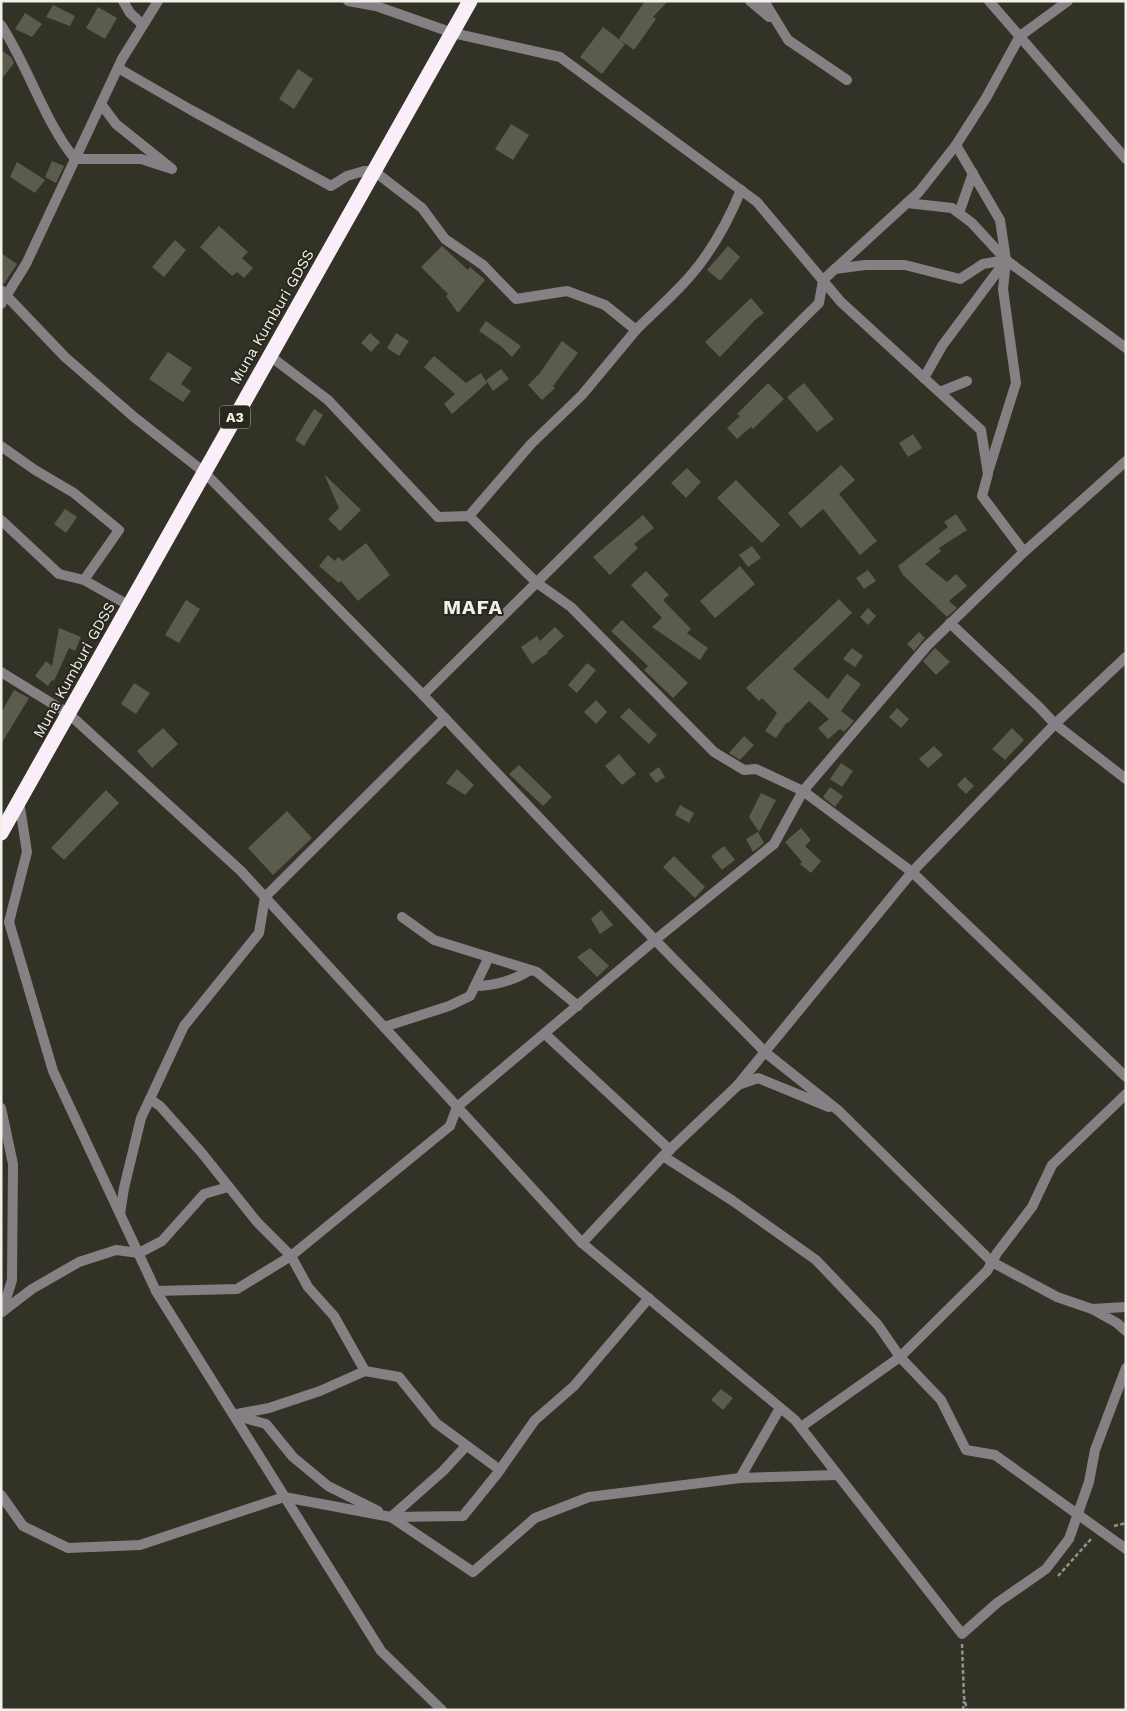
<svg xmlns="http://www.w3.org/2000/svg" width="1127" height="1711" font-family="'Work Sans',sans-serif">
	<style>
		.building { fill: #5b5b4e }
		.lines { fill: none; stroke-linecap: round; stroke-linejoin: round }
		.path { stroke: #94948b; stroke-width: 2.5; stroke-dasharray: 4 2.5; stroke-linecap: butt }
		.street { stroke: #858084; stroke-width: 10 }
		.highway { stroke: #faeef9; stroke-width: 15 }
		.labels { text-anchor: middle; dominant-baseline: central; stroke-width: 4; stroke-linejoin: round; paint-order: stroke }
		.shield { fill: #28281d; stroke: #b5b5ac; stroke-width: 1 }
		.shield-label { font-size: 14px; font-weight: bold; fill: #f1f1ea }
		.street-label { font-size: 15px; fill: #f1f1ea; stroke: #28281d }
		.district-label { font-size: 20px; font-weight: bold; letter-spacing: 1px; fill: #f1f1ea; stroke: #28281d }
	</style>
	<rect width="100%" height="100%" fill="#323227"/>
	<g class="building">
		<polygon points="645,1 668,1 653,17 656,19 634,50 619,39"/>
		<polygon points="53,5 75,16 70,26 46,17"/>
		<polygon points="98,7 117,18 105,39 86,28"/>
		<polygon points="25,13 42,24 32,37 15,29"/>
		<polygon points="603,27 625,44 602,74 580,57"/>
		<polygon points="1,50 11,57 14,63 1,80"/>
		<polygon points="298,69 313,79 294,109 279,99"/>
		<polygon points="511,124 529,135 513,160 495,149"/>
		<polygon points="52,161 64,166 56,183 45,177"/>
		<polygon points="17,162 45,180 35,193 10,177"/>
		<polygon points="219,226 248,252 242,258 253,268 244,278 237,272 232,276 200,247"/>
		<polygon points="175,240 186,250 164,277 152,267"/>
		<polygon points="442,246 468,270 470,267 485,280 458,313 446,296 448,294 421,267"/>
		<polygon points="728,246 740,257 720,281 707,270"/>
		<polygon points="1,253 17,264 4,284 1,283"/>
		<polygon points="751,298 764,313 755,320 720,357 705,342"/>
		<polygon points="486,321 521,346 512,357 502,347 479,331"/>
		<polygon points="370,333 380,342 371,352 361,343"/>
		<polygon points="396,333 409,341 399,356 387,348"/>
		<polygon points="562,341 578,353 553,386 555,388 542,400 528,385 540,373"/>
		<polygon points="168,352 192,368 181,384 191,391 183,402 149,379"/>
		<polygon points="434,356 466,383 481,373 487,383 452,414 444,404 455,394 424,367"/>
		<polygon points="501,369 509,379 493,391 486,380"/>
		<polygon points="768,383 784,399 753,429 751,427 737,439 727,428 740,416 737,414"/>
		<polygon points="804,383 834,419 817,432 787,397"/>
		<polygon points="314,409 323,415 304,446 295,440"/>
		<polygon points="913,434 922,448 908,457 899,443"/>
		<polygon points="841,465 855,480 839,494 877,541 860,555 823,509 801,528 788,513"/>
		<polygon points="687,468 701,482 686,498 671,483"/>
		<polygon points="324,474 361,510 340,531 328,519 339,508"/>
		<polygon points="736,480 780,525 762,543 717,498"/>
		<polygon points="65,509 77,517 66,533 54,524"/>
		<polygon points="956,514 967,530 939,548 941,551 925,564 947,582 956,574 967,586 949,601 957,608 947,617 903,575 898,566 948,527 944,522"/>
		<polygon points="643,515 654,528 634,544 638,548 610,575 593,557"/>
		<polygon points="366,543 390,575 358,601 341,581 339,583 319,566 328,555 335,561 338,557 343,561"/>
		<polygon points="752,546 761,558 748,567 739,555"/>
		<polygon points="740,566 755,584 715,618 700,601"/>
		<polygon points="868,570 876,581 864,589 856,578"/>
		<polygon points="646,571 669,595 663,600 691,629 687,633 708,648 700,660 652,627 662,618 631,585"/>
		<polygon points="839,599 852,613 793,669 828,699 847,674 861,684 841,711 854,721 844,732 840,729 828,739 818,728 829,719 809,701 788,723 787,722 776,738 765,731 777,713 762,698 759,701 746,688"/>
		<polygon points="186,600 200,609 179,643 165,635"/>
		<polygon points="868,608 876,616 868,625 860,617"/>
		<polygon points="622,620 688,683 673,698 644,670 648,666 611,631"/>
		<polygon points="555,627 564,636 547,652 548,653 532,664 521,647 537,636 540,641"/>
		<polygon points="59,628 81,637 75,651 69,648 54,681 52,680 48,686 35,676 46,661 52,666"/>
		<polygon points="919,632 925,638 914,651 907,644"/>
		<polygon points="852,648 863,656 855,667 843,659"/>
		<polygon points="935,648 950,662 936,675 923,661"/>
		<polygon points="587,663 596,670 577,693 568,685"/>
		<polygon points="134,683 150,693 136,714 121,704"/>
		<polygon points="14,690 29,698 1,744 1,713"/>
		<polygon points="596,700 607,712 596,724 584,712"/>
		<polygon points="629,708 657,735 649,744 620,717"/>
		<polygon points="897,708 909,719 901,728 889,717"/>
		<polygon points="163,728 178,744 152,768 137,751"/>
		<polygon points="1012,728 1024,740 1005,760 992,749"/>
		<polygon points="744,736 754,745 740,760 729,753"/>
		<polygon points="934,746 943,755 928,768 919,759"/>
		<polygon points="619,754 636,774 622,785 605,766"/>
		<polygon points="841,763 853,771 842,787 830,779"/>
		<polygon points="519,765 552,797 543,806 509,774"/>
		<polygon points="659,767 665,777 656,783 649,774"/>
		<polygon points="457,769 474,785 465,795 446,783"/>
		<polygon points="965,777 974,786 966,794 957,785"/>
		<polygon points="830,787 843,796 835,807 823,797"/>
		<polygon points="106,790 119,803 64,860 51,848"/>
		<polygon points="761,793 776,800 759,832 749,817"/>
		<polygon points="680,805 694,813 689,823 675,815"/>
		<polygon points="287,811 312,838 273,875 248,848"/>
		<polygon points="801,828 811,840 805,846 821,861 811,873 800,864 802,862 785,842"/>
		<polygon points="758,832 764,843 753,852 746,839"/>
		<polygon points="724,846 735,860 722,870 711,856"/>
		<polygon points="674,856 705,887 695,898 663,867"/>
		<polygon points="601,910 613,925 600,934 591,919"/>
		<polygon points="590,948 609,966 597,977 577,957"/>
		<polygon points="721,1389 733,1398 723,1410 711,1400"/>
	</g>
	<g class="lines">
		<g class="path">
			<polyline points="1114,1526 1126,1523"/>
			<polyline points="1058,1576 1091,1539"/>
			<polyline points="962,1644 964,1697 967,1710"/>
			<polyline points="963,1710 964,1701"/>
		</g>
		<g class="street">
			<polyline points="123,1 130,13 143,25"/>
			<polyline points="348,1 376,6 453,33 560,57 757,202 841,302 924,378"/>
			<polyline points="750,1 769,17"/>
			<polyline points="764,1 788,40 847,80"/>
			<polyline points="989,1 1126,159"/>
			<path d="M 1,25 C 29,68 43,119 75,159 L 141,159 L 172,169 L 116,124 L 101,104"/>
			<path d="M 118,68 L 191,110 L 331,186 L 347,176 L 364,171 L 374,171 L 422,208 L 445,239 L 483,265 L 516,299 L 567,291 L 605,305 L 636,330 C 660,306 688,283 707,254 C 721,234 732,212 741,190"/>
			<polyline points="907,203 952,208 972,223 1006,260 1126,348"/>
			<polyline points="959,213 973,173"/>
			<polyline points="835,269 865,265 905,265 960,279 983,264 1006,260"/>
			<polyline points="1,290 65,357 134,417 204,472 423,695 655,940 766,1053 839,1111 992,1262 1057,1297 1092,1309"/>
			<polyline points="1,304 26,264 122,59 158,1"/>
			<polyline points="270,356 328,400 438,517 469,516 537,583 571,607 714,752 744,770 756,769 803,791 912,872 1126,1077"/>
			<polyline points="940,392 967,381"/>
			<polyline points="1,446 35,470 74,493 119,530 84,580"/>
			<polyline points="989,469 1016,383 1003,289 1006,261"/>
			<polyline points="469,516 531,444 582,395 636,330"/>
			<polyline points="1,520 59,574 84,580 130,606"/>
			<polyline points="1024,552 982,496 988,474 981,430 924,378 942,346 1006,260 1000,220 956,145 986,98 1020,36 1068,1"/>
			<polyline points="950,623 1040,708 1055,724 1126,779"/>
			<polyline points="1,672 69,714 241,871 582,1243 795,1420 962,1634 997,1603 1046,1569 1069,1539 1089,1482 1095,1450 1126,1368"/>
			<polyline points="423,695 819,303 823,280 919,192 956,145"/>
			<polyline points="19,801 27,852 9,922 53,1071 156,1291 381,1651 442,1710"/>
			<polyline points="402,917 434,940 537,972 578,1006"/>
			<path d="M 475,986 C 494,986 515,980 530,970"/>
			<polyline points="384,1027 449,1006 470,996 489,957"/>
			<polyline points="545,1034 670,1150"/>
			<polyline points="738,1085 758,1078 829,1107"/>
			<polyline points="150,1099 160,1106 201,1152 257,1222 291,1256 308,1287 334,1316 365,1371"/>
			<polyline points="1,1108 13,1164 12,1280 2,1312"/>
			<polyline points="663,1156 733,1201 816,1260 878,1325 900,1357 941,1400 966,1450 995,1455 1126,1549"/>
			<polyline points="120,1214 124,1188 141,1118 184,1026 259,933 265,897 445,718"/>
			<polyline points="582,1243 663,1156 737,1086 912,872 1055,724 1126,657"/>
			<polyline points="156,1291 237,1289 291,1256 450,1126 457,1107 655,940 774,844 803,791 927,646 1024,552 1126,461"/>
			<polyline points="1126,1307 1092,1309 1117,1323 1126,1331"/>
			<polyline points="2,1312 32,1289 79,1262 116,1250 139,1253 162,1241 204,1194 228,1187"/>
			<polyline points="237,1414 269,1408 320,1391 365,1371 399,1377 436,1423 500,1470"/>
			<polyline points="234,1415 266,1424 293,1457 328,1486 378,1511"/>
			<polyline points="801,1427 900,1357 987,1271 997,1253 1032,1207 1052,1165 1126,1094"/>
			<polyline points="740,1478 780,1408"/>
			<polyline points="1,1495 23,1526 68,1548 140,1545 284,1497 391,1517 473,1572 535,1518 589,1497 740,1478 837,1475"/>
			<polyline points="391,1517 463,1516 497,1474 535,1420 574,1386 649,1298"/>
			<polyline points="391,1517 443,1471 466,1446"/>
		</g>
		<polyline class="highway" points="1,833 470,1"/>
	</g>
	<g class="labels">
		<rect class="shield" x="220" y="405.5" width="30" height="23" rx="4"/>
		<g class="shield-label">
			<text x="235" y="417">A3</text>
		</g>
		<g class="street-label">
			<text transform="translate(272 317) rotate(-60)">Muna Kumburi GDSS</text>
			<text transform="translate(74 670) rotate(-61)">Muna Kumburi GDSS</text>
		</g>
		<g class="district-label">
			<text x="473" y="607">MAFA</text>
		</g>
	</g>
	<rect width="1127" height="1711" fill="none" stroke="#f1f1ea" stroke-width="5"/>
</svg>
